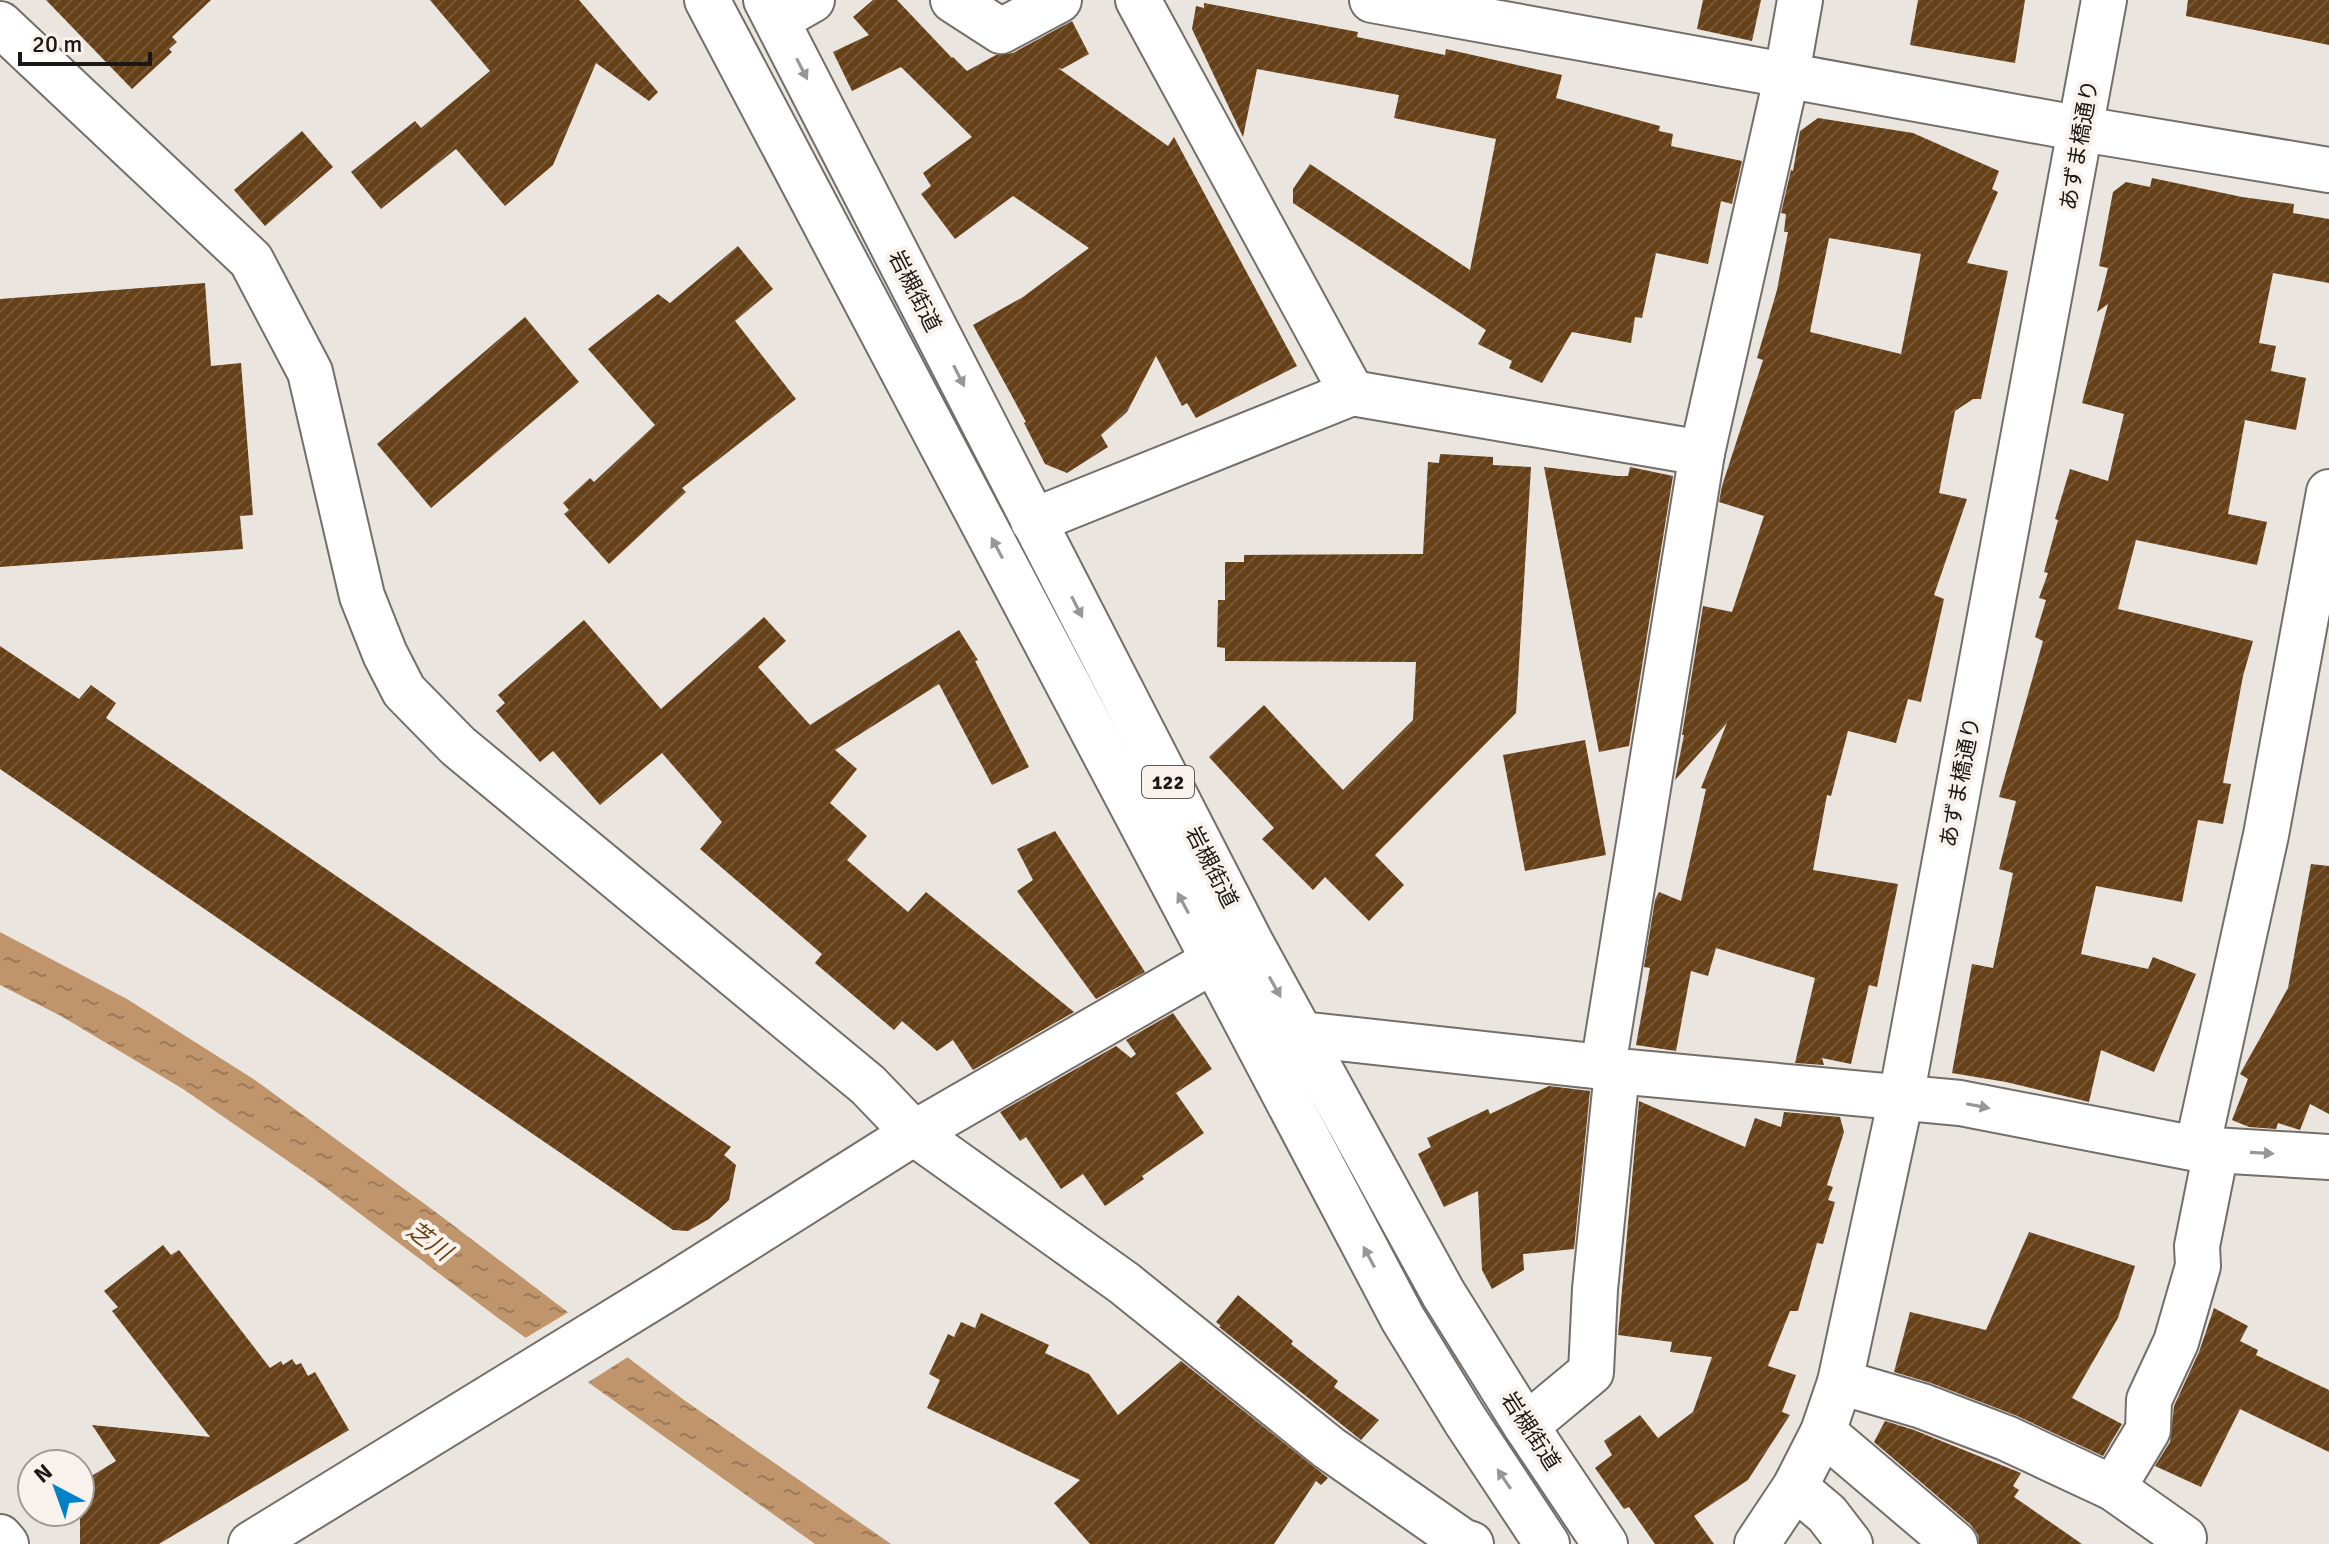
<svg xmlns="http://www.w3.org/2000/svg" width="2329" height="1544" font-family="Signika,'Noto Sans JP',sans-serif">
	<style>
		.water { fill: url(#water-ripples) }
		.pier { fill: #ebe5df }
		.building { fill: url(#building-hatch); fill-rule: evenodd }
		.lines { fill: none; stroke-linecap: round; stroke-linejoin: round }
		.minor-casing { stroke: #736e69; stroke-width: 48 }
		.highway-casing { stroke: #736e69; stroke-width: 48 }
		.minor { stroke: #fff; stroke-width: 44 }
		.highway { stroke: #fff; stroke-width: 44 }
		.oneway { fill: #989796 }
		.labels { text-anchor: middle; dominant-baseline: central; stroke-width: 8; stroke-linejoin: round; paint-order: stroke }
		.shield { fill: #f9f2ec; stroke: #5d5956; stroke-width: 2 }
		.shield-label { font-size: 20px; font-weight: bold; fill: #1a1715 }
		.street-label { font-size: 22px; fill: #1a1715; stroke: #f9f2ec }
		.water-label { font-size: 24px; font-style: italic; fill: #6e4313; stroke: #f9f2ec }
	</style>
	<defs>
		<pattern id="water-ripples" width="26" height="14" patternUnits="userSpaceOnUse" patternTransform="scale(2)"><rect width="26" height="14" fill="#c1956c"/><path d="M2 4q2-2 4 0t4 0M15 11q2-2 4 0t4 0" fill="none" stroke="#9c7958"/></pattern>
		<pattern id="building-hatch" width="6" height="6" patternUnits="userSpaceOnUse" patternTransform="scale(2)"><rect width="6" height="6" fill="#664017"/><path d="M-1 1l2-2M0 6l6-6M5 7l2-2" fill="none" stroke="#775837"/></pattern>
	</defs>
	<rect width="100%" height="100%" fill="#ebe5df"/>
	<polygon class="water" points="0,932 127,999 255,1080 437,1213 684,1400 891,1544 815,1544 498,1318 314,1179 183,1089 61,1016 0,985"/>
	<polygon class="pier" points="572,1310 631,1355 584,1385 522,1340"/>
	<g class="building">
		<polygon points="46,0 211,0 172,37 177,42 169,49 172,52 132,89"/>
		<polygon points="430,0 579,0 658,92 649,101 596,63 553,165 505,206 456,149 381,209 351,172 415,121 421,128 490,71"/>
		<polygon points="873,0 897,0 952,58 953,57 967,71 996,55 1013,53 1072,21 1089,54 1062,69 1058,68 1168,146 1174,137 1297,366 1196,418 1187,403 1182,406 1156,356 1127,412 1101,435 1108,447 1067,473 1045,464 1024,423 1026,422 973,325 1023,297 1089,248 1013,196 955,239 921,194 931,186 923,173 972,137 901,67 852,91 833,52 869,35 853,17"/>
		<polygon points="1703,0 1761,0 1752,41 1697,29"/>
		<polygon points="1918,0 2025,0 2015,63 1910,45"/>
		<polygon points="2188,0 2329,0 2329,45 2186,16"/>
		<polygon points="1204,3 1358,32 1357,37 1445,55 1446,49 1562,75 1556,98 1660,126 1659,131 1673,134 1671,146 1742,161 1732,204 1721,201 1708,264 1656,253 1642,318 1635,317 1631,343 1572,332 1542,383 1509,368 1512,361 1478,344 1486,330 1293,203 1293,189 1310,164 1470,270 1496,139 1394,118 1399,95 1257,69 1243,137 1192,29 1196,6 1204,8"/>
		<path d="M 1818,118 L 1913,133 L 1999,171 L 1992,189 L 1998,192 L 1967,263 L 2008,271 L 1981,399 L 1973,399 L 1955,411 L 1939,493 L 1967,499 L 1934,595 L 1944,599 L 1921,702 L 1908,699 L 1896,743 L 1848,731 L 1831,796 L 1827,795 L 1813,870 L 1898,884 L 1877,987 L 1869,985 L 1851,1064 L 1822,1058 L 1824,1065 L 1795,1063 L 1815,978 L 1716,948 L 1708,976 L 1691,971 L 1676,1051 L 1636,1045 L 1650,968 L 1644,967 L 1655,900 L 1659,892 L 1681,901 L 1706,789 L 1701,788 L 1727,723 L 1675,780 L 1684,735 L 1682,735 L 1703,606 L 1732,612 L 1764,516 L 1719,502 L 1722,486 L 1763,360 L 1757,358 L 1777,290 L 1788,232 L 1784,232 L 1786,214 L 1781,213 L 1791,170 L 1793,171 L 1800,131 ZM 1829,238 L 1921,254 L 1901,354 L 1810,332 Z"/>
		<polygon points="302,131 333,167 265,226 234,190"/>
		<polygon points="2152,178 2242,197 2294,204 2293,213 2329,219 2329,283 2273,273 2259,343 2276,346 2271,371 2306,378 2296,430 2245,420 2228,514 2267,522 2257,565 2136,540 2118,609 2253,641 2243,676 2223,783 2231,784 2223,824 2198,820 2182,902 2096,886 2081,954 2148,969 2153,957 2196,974 2154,1072 2101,1050 2089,1102 2006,1082 1952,1073 1972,964 1993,968 2013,873 1999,869 2016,801 1999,797 2043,641 2035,637 2046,600 2039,598 2048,573 2044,572 2058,520 2055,519 2070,469 2108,481 2124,414 2082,403 2108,304 2097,312 2108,268 2099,266 2113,192 2126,182 2150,187"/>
		<polygon points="738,246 773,289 735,321 796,399 682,488 686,492 609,564 564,514 569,510 563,503 590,478 594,482 655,425 588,349 658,294 670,303"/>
		<polygon points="205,283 211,366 241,363 253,515 240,516 243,549 0,567 0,299"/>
		<polygon points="525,317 579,382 431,508 377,444"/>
		<polygon points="1440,454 1493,457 1493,465 1531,467 1516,713 1375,855 1404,885 1369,921 1325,877 1313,890 1262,839 1274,828 1209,757 1264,705 1343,790 1413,720 1416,662 1225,661 1225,648 1217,647 1218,600 1225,600 1225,562 1244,562 1244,555 1423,554 1428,462 1439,463"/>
		<polygon points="1544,467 1617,476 1628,476 1630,467 1673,476 1629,746 1599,752"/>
		<polygon points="764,617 786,641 758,667 810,725 959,630 978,660 975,661 1029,767 992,785 939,684 835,750 857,769 830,803 867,836 847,860 908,912 926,892 1074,1012 973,1070 953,1040 937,1051 902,1021 894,1030 815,963 822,954 700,849 722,822 662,753 600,805 553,751 540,762 496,711 505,703 498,695 584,620 661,709"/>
		<polygon points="0,646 79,699 91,685 116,703 106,718 731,1147 724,1155 736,1165 729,1200 709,1219 688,1231 673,1230 0,769"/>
		<polygon points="1585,740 1606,855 1525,871 1503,755"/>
		<polygon points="1055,831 1145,972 1096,999 1017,891 1033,880 1017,849"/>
		<polygon points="2311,864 2329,866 2329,1114 2310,1104 2300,1130 2278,1123 2276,1129 2249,1127 2232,1120 2248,1079 2240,1074 2288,988"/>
		<polygon points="1173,1013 1212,1069 1176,1093 1204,1133 1142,1176 1144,1179 1105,1206 1083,1174 1061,1189 1026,1137 1020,1141 1000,1112 1116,1046 1131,1058 1136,1054 1126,1040"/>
		<polygon points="1549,1086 1590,1091 1574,1249 1523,1254 1524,1270 1492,1289 1482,1270 1478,1191 1444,1207 1418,1154 1431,1147 1427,1138 1488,1109 1490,1114"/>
		<polygon points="1639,1101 1745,1147 1755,1118 1781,1127 1784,1112 1840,1117 1844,1132 1827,1185 1833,1187 1828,1200 1835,1202 1823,1244 1817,1243 1798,1311 1790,1311 1768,1366 1796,1375 1782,1412 1790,1415 1748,1480 1694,1516 1714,1544 1655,1544 1629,1507 1624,1509 1595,1468 1612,1455 1604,1441 1640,1415 1658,1438 1693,1412 1712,1357 1670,1352 1672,1342 1618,1335"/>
		<polygon points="2029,1232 2135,1266 2118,1318 2072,1398 2122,1424 2103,1456 2015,1415 1931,1383 1894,1372 1910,1312 1986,1330"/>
		<polygon points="163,1245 171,1255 179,1250 270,1368 281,1361 283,1365 292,1359 296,1365 301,1363 308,1376 315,1372 349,1430 159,1544 80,1544 80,1483 116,1461 92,1425 210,1437 112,1311 118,1307 104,1291"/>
		<polygon points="1238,1295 1293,1341 1291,1344 1338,1381 1334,1387 1379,1420 1361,1440 1219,1327 1221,1326 1216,1322"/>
		<polygon points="2214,1308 2248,1326 2240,1341 2258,1350 2256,1355 2329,1390 2329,1452 2240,1409 2201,1487 2155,1466 2170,1442 2174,1406 2199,1352"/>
		<polygon points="981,1313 1049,1345 1045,1353 1089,1374 1118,1415 1181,1361 1328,1478 1321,1485 1316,1481 1274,1544 1090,1544 1054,1503 1080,1480 927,1408 940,1380 929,1374 948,1334 954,1337 961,1322 975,1328"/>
		<polygon points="1885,1421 1914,1430 2021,1473 2013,1486 2019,1490 2014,1497 2082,1544 1979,1544 1978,1535 1971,1525 1874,1442"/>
	</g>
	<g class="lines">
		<g class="minor-casing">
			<g id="minor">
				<polyline points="953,0 1001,31 1059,0"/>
				<polyline points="1138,0 1352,393"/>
				<polyline points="1372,0 2082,129 2329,170"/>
				<polyline points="1800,0 1787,74 1702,453 1603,1067 1617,1071 1960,1103 2197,1149 2329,1157"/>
				<polyline points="777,20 812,0"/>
				<polyline points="0,24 251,260 310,372 362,596 385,654 404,691 458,746 868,1085 914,1133 1124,1283 1329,1448 1462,1541 1471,1544"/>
				<polyline points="1033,521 1352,393 1702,453"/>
				<polyline points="1301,1034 1603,1067"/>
				<polyline points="2197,1149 2266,835 2329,492"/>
				<polyline points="1840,1382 1922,1406 2006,1438 2113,1488 2184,1538 2181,1544"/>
				<polyline points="1526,1426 1591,1372 1595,1289 1617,1071"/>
				<polyline points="1823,1432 1955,1544"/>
				<polyline points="1795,1487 1827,1514 1850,1544"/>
				<polyline points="2113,1488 2148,1430 2149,1400 2176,1342 2198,1266 2197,1246 2216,1151"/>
				<polyline points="0,1537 6,1544"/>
				<polyline points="251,1544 670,1287 914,1133 1213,961 1249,944"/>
				<polyline points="1757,1544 1795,1487 1823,1432 1840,1382 1901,1098 2104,0"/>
			</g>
		</g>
		<g class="highway-casing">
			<g id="highway">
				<polyline points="707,0 1403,1319 1465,1420 1547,1544"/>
				<polyline points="766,0 1251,943 1443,1293 1526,1426 1605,1544"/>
			</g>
		</g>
		<use href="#minor" class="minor"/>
		<use href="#highway" class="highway"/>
	</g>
	<defs><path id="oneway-solid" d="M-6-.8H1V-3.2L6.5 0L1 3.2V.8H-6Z" transform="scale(2)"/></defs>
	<g class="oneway">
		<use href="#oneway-solid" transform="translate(802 69) rotate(63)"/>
		<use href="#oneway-solid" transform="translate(959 376) rotate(63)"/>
		<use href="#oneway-solid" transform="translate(997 548) rotate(-118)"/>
		<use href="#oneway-solid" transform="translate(1077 607) rotate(63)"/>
		<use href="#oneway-solid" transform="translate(1183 903) rotate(-118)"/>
		<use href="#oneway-solid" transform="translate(1275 987) rotate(61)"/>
		<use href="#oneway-solid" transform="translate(1978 1106) rotate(11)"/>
		<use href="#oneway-solid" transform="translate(2262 1153) rotate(3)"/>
		<use href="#oneway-solid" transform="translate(1369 1257) rotate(-118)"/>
		<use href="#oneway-solid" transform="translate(1504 1479) rotate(-124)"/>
	</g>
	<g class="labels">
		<rect class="shield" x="1142" y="766" width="52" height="32" rx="6"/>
		<g class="shield-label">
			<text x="1168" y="782">122</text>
		</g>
		<g class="street-label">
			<text transform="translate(2079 145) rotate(-80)">あずま橋通り</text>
			<text transform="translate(915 291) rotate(63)">岩槻街道</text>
			<text transform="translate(1960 782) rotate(-79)">あずま橋通り</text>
			<text transform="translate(1212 867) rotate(63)">岩槻街道</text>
			<text transform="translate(1531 1431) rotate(57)">岩槻街道</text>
		</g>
		<g class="water-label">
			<text transform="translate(429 1241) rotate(36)">芝川</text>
		</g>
	</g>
	<g transform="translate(56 1488) rotate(319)"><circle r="38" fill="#f9f2ec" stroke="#a09a96" stroke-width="2"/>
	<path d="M0-6L14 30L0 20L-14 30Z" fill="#0081c9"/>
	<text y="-12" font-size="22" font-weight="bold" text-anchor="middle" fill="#1a1715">N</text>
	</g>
	<path d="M20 52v12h130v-12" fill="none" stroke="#1a1715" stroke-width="4"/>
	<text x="32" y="52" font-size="24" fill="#1a1715" stroke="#f9f2ec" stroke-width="6" paint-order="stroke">20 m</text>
</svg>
